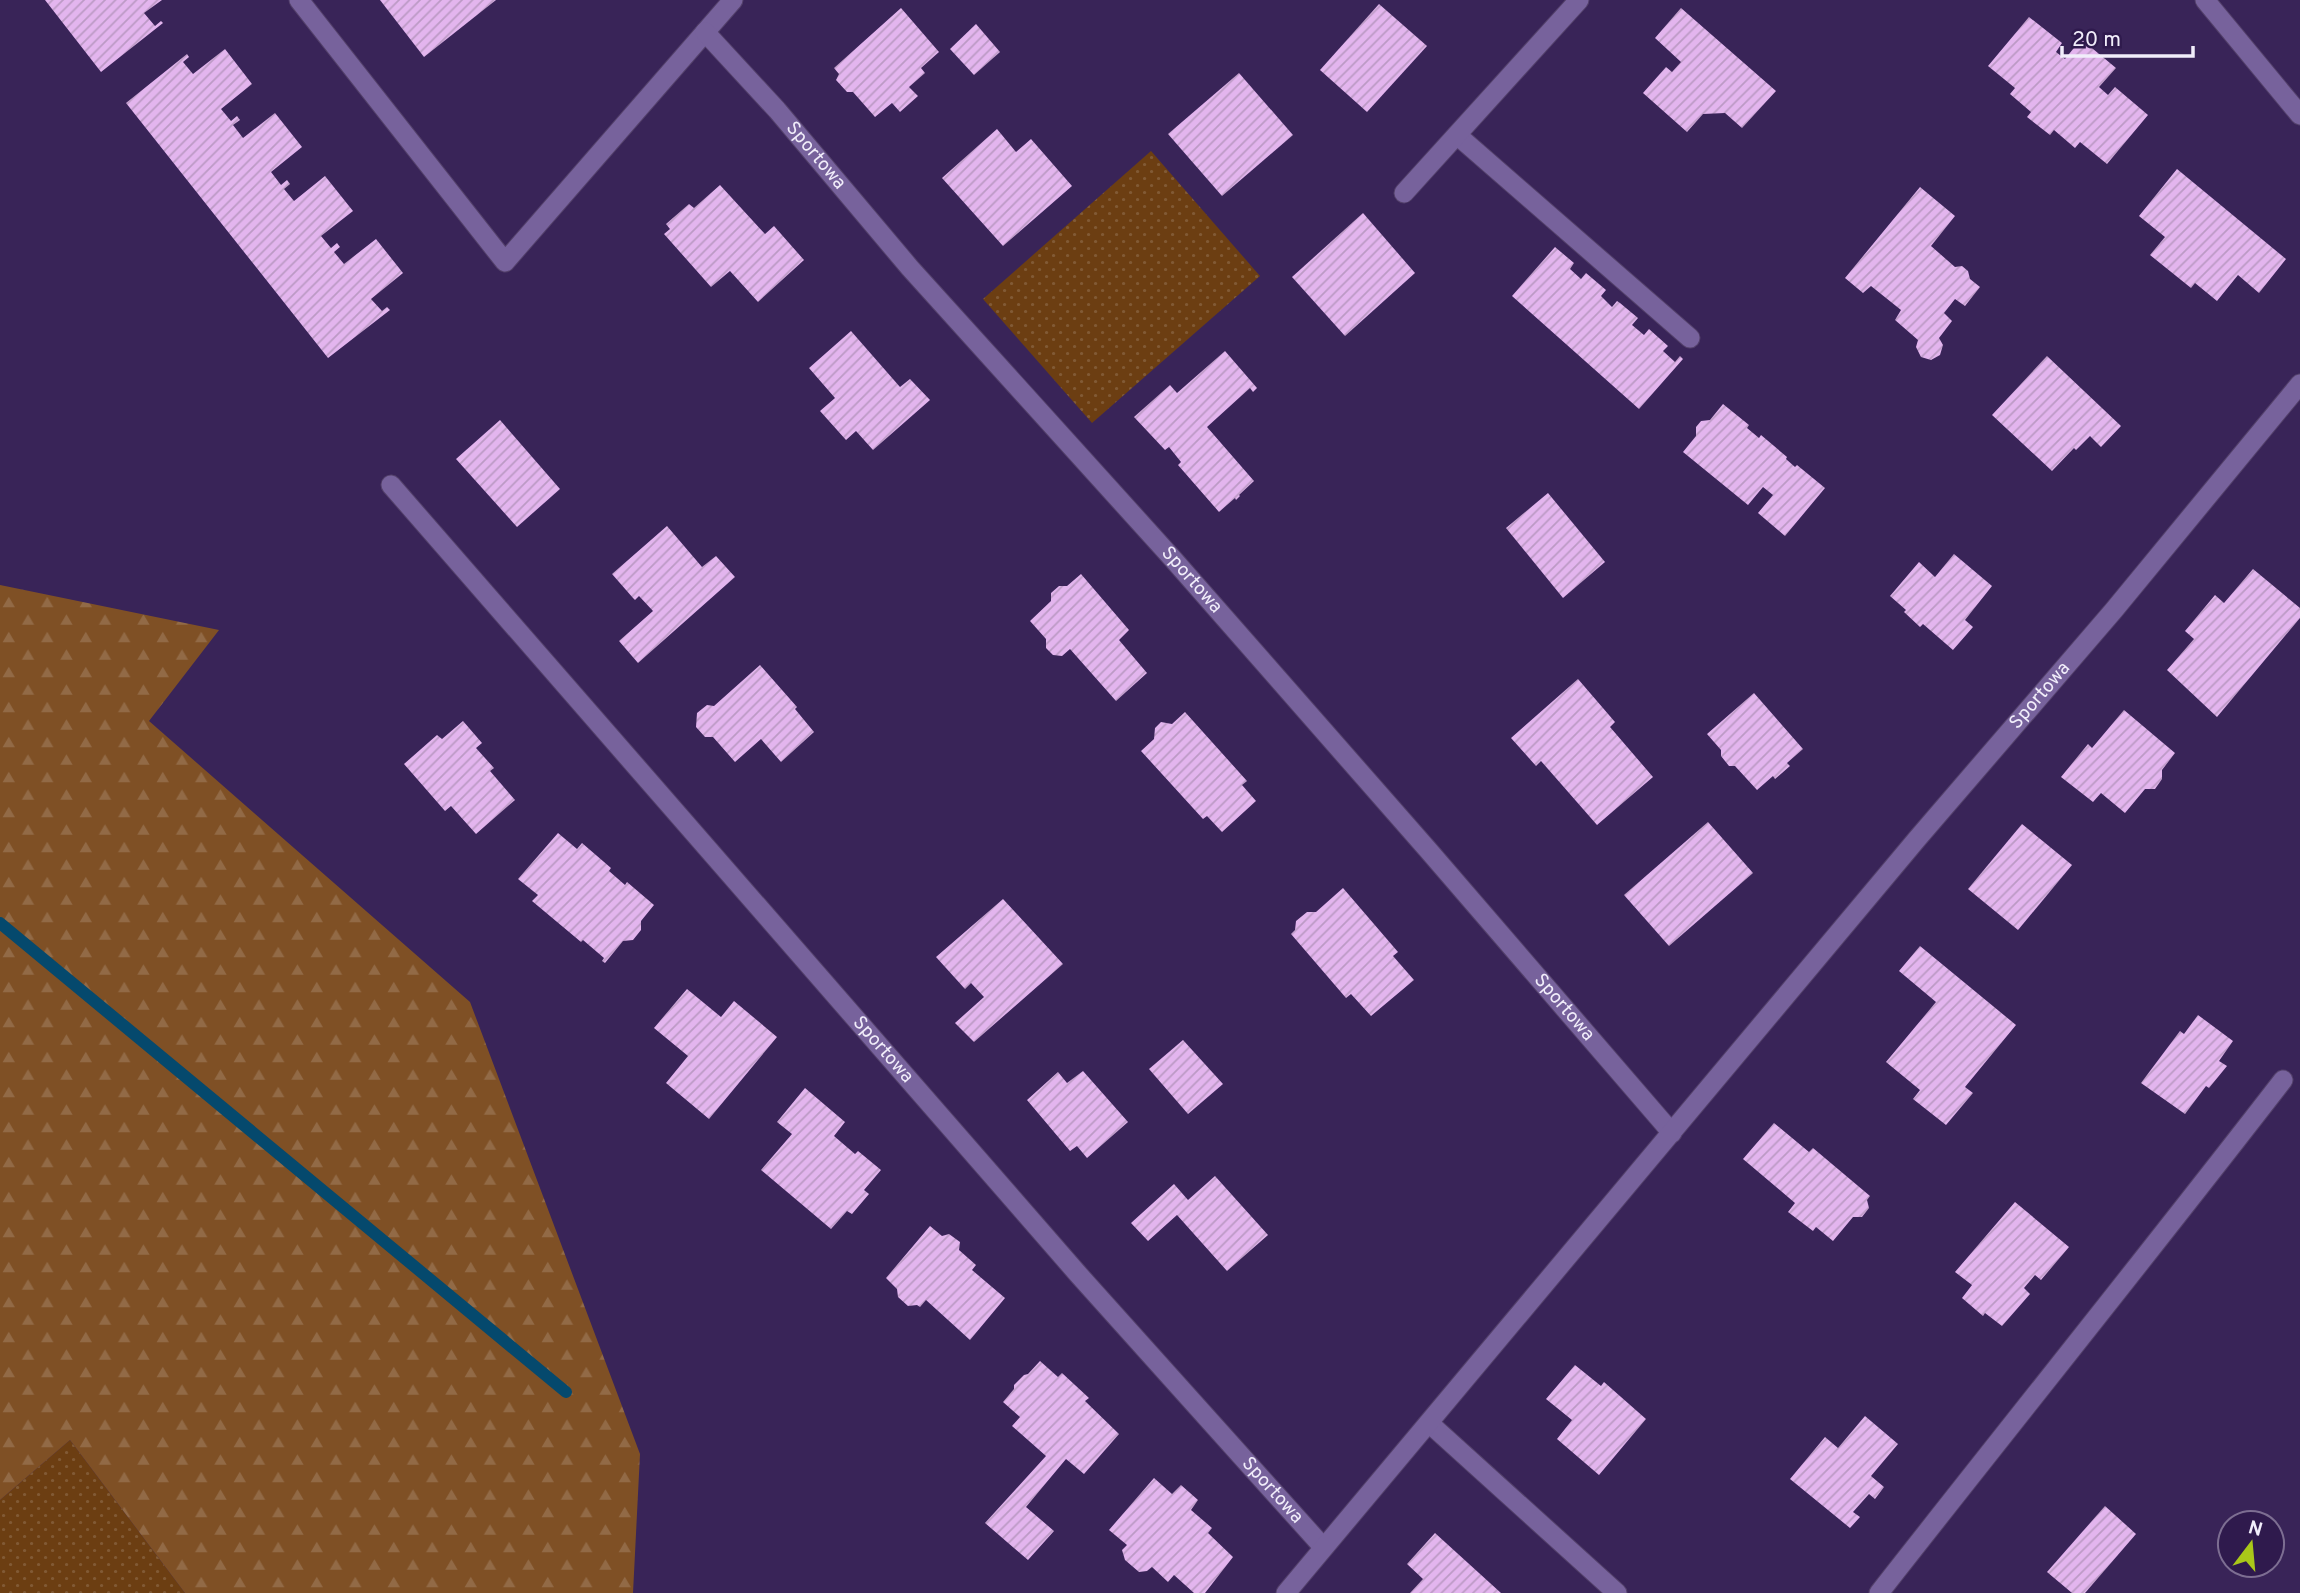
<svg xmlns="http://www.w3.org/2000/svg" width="2300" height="1593" font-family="Overpass,sans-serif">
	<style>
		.grass { fill: url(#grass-dots) }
		.forest { fill: url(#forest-firs) }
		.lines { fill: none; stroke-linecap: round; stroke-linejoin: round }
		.stream { stroke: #05496d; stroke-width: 12 }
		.building { fill: url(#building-hatch) }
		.service-casing { stroke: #53406a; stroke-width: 21 }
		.minor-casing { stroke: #53406a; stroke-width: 21 }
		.tertiary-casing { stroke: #53406a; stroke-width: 21 }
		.service { stroke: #77629c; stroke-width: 19 }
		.minor { stroke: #77629c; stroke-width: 19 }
		.tertiary { stroke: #77629c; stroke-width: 19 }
		.labels { text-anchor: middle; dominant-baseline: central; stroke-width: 7; stroke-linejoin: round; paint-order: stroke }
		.street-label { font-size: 19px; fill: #f1edfa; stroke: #2f1a4d }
	</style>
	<defs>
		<pattern id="grass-dots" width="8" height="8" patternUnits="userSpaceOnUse" patternTransform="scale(1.75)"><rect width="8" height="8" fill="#6c3e12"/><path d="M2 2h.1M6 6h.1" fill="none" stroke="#815a35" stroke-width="1.8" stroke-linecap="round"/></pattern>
		<pattern id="forest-firs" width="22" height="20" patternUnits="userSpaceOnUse" patternTransform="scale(1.75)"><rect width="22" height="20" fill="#7f5025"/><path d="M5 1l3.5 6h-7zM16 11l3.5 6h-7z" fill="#926a46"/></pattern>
		<pattern id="building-hatch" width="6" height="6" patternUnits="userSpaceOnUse" patternTransform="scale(1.75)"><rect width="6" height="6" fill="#e3b5ee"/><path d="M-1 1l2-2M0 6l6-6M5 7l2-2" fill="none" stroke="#bc9ac5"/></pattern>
	</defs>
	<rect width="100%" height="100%" fill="#392458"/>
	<g class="grass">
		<polygon points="1151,151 1260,276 1092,423 983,299"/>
		<polygon points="70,1440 185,1593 0,1593 0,1500"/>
	</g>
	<polygon class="forest" points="0,585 219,630 149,721 470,1002 640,1454 633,1593 185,1593 70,1440 0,1500"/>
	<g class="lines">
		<polyline class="stream" points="0,923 566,1392"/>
	</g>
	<g class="building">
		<polygon points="45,0 162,0 144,13 155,26 161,21 163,23 101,72"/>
		<polygon points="380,0 496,0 424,57"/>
		<polygon points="1379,4 1427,46 1367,112 1320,70"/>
		<polygon points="901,8 939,52 921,68 925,73 909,87 918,96 900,112 892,103 875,117 853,92 847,92 836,80 839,74 834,68"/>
		<polygon points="1681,8 1776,91 1742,128 1725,113 1703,114 1687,132 1643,93 1666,67 1672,72 1681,62 1655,38"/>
		<polygon points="2029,17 2062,43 2056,52 2065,59 2081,39 2116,68 2099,87 2108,95 2115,87 2148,115 2107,164 2080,142 2075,148 2054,130 2050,135 2027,117 2031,112 2010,94 2015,88 1988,66"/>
		<polygon points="976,24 1000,52 974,75 950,49"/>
		<polygon points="225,49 252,84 221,109 231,121 237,116 240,120 233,125 243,138 275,113 302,147 271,172 281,185 287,180 290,184 284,189 294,201 325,176 353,211 321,236 331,248 337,243 340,247 334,252 344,264 376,239 403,273 371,299 382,311 387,307 390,310 328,358 126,103 187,54 189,57 183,62 193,74"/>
		<polygon points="1239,73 1293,135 1222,196 1168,134"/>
		<polygon points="997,129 1016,152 1031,139 1072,186 1003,246 942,178"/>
		<polygon points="2177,169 2286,259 2259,293 2238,275 2217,301 2195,283 2191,288 2150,255 2165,237 2139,216"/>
		<polygon points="720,185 765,234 774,226 804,260 758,302 730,271 711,287 664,234 670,229 666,224 689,204 694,208"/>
		<polygon points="1920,187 1955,216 1931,246 1955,267 1962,266 1968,271 1970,279 1980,287 1965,306 1955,299 1944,313 1952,321 1939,338 1943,345 1940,355 1931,360 1921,357 1916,347 1918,340 1895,320 1901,310 1871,286 1863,293 1845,278"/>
		<polygon points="1363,213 1415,273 1345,336 1292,277"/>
		<polygon points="1555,247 1574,263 1570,269 1581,279 1586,273 1606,290 1601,296 1612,307 1617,301 1620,303 1638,318 1632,325 1644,335 1649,329 1668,346 1663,351 1675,362 1680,356 1683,359 1639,409 1512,296"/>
		<polygon points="851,331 900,387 910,379 930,400 873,450 856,431 846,440 820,411 835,398 809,368"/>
		<polygon points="1225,351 1257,388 1253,392 1250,388 1207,427 1254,481 1239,495 1240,496 1236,500 1235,498 1219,512 1178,465 1181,462 1169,447 1165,450 1134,417 1170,385 1177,393"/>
		<polygon points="2047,356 2121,426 2101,447 2090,436 2076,450 2074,448 2052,471 1992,415"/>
		<polygon points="1723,404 1749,425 1747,428 1759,438 1761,435 1787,457 1786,459 1795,467 1797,465 1825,488 1785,536 1758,513 1773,495 1763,487 1748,505 1683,452 1696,436 1696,427 1701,421 1710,420"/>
		<polygon points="500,420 560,489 517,527 456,459"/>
		<polygon points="1548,493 1605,562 1563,598 1506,528"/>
		<polygon points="667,526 702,567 716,556 735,577 638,663 619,641 653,611 639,596 635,600 633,598 612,574"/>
		<polygon points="1954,554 1992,586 1965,620 1973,627 1953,650 1923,624 1920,627 1904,612 1906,610 1890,596 1919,562 1935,577"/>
		<polygon points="2253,569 2300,608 2300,618 2217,717 2167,670 2194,639 2185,631 2215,595 2224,603"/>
		<polygon points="1081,574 1129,630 1119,640 1147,673 1116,701 1070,649 1062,656 1053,655 1046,648 1046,639 1030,621 1051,601 1051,593 1059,586 1067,586"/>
		<polygon points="760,665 797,707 795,709 814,732 781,762 761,739 735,762 713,737 705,737 696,727 697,713 707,705 714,706"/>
		<polygon points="1578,679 1615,722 1610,727 1653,777 1597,825 1541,761 1536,766 1511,738"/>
		<polygon points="1754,693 1803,749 1787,763 1790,766 1775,779 1773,776 1757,790 1735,766 1729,766 1721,756 1721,750 1707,734"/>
		<polygon points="2124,710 2175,753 2162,770 2162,779 2155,789 2145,789 2125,813 2101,793 2093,802 2061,777 2088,744 2092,748"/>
		<polygon points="1185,712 1247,781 1242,785 1256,801 1222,832 1207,816 1203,819 1141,751 1154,739 1155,728 1161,722 1172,724"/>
		<polygon points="463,721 482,743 476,748 494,768 490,771 515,800 476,834 451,806 445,811 404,764 437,735 442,739"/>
		<polygon points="1708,822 1753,873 1669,946 1624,895"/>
		<polygon points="2022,824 2072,865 2018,930 1968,889"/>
		<polygon points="558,833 577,849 582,843 611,868 609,871 625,885 627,882 654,905 641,921 641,930 633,940 623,941 605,963 602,961 604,958 583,940 581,942 532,901 538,895 518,879"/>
		<polygon points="1343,888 1398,952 1393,956 1414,980 1371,1016 1351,994 1346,998 1291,934 1295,930 1296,921 1307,912 1316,912"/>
		<polygon points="1003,899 1063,964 974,1042 955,1023 984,997 971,983 965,989 936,957"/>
		<polygon points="1920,946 2016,1025 1965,1087 1973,1093 1946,1125 1913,1099 1920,1090 1886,1062 1936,1002 1899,971"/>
		<polygon points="687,989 721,1017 734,1001 777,1037 709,1119 666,1083 688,1056 654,1028"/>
		<polygon points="2198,1015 2233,1041 2219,1061 2227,1066 2209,1088 2206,1086 2185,1114 2141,1083 2180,1031 2184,1034"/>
		<polygon points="1183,1040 1223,1084 1188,1114 1149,1069"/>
		<polygon points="1083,1071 1128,1122 1087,1158 1077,1146 1070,1151 1027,1100 1058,1072 1067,1083"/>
		<polygon points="805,1088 845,1122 834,1136 855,1154 858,1151 881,1170 864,1190 869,1194 852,1214 847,1211 831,1229 761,1170 792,1134 777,1122"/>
		<polygon points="1774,1123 1809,1152 1813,1148 1870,1196 1867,1200 1869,1208 1862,1217 1853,1217 1833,1241 1816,1227 1813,1231 1788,1212 1795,1203 1743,1159"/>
		<polygon points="1215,1176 1268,1235 1227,1271 1177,1215 1148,1241 1131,1223 1174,1184 1188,1200"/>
		<polygon points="2015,1202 2069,1247 2041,1280 2035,1275 2024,1288 2030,1294 2002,1326 1985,1313 1983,1316 1962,1298 1972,1285 1955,1272"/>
		<polygon points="930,1226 942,1236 949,1234 960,1242 959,1250 976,1265 972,1270 1005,1298 970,1340 926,1300 920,1307 917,1305 908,1306 898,1297 897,1289 886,1278"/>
		<polygon points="1040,1361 1058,1377 1062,1373 1089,1398 1085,1401 1119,1434 1084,1474 1066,1459 1026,1507 1054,1531 1028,1560 985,1523 1046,1456 1012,1426 1020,1417 1003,1402 1014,1389 1014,1385 1024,1375 1028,1374"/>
		<polygon points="1575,1365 1601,1386 1604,1382 1646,1419 1599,1475 1557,1439 1572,1420 1546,1399"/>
		<polygon points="1865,1416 1898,1444 1871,1476 1884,1487 1875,1499 1869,1494 1853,1512 1860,1517 1850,1528 1790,1479 1825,1437 1838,1448"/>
		<polygon points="1154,1478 1172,1494 1181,1485 1198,1500 1191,1510 1212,1528 1208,1533 1233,1557 1205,1593 1194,1593 1174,1575 1168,1582 1152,1567 1147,1571 1139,1572 1125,1560 1122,1550 1127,1545 1109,1530"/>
		<polygon points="2105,1506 2136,1534 2085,1593 2072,1593 2047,1572"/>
		<polygon points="1435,1533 1501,1593 1410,1593 1423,1579 1407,1564"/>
	</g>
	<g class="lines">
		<g class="service-casing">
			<g id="service">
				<polyline points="299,0 505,262 733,0"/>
				<polyline points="1457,135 1690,338"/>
			</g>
		</g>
		<g class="minor-casing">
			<g id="minor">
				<path id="s1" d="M 705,32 L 777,110 L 910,268 L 1173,559 L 1429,851 L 1672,1133"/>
				<polyline points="1404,193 1579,0"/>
				<path id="s2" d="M 391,485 L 1078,1274 L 1323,1547"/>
				<polyline points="1429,1423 1617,1593"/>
				<path id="s3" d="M 1286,1593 L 1917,839 L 2114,610 L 2300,384"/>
				<path d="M 1879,1593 C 2013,1422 2150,1252 2283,1080"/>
			</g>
		</g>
		<g class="tertiary-casing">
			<polyline id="tertiary" points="2205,0 2300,115"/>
		</g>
		<use href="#service" class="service"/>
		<use href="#minor" class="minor"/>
		<use href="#tertiary" class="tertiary"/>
	</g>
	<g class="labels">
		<g class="street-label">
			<text stroke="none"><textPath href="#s1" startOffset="166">Sportowa</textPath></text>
			<text stroke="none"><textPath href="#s1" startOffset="733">Sportowa</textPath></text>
			<text stroke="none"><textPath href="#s3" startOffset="1172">Sportowa</textPath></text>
			<text stroke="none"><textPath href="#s1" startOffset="1300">Sportowa</textPath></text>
			<text stroke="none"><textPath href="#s2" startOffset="749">Sportowa</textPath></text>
			<text stroke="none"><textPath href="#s2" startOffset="1337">Sportowa</textPath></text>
		</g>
	</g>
	<g transform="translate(2251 1544) rotate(16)"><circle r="33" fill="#2f1a4d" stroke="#7d6e92" stroke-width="2"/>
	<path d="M0-5L12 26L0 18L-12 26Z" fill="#aac719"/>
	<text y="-10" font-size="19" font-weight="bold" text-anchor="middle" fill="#f1edfa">N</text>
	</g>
	<path d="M2062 46v10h131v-10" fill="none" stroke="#f1edfa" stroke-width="3.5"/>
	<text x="2072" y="46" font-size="21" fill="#f1edfa" stroke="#2f1a4d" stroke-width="5" paint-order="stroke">20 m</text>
</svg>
